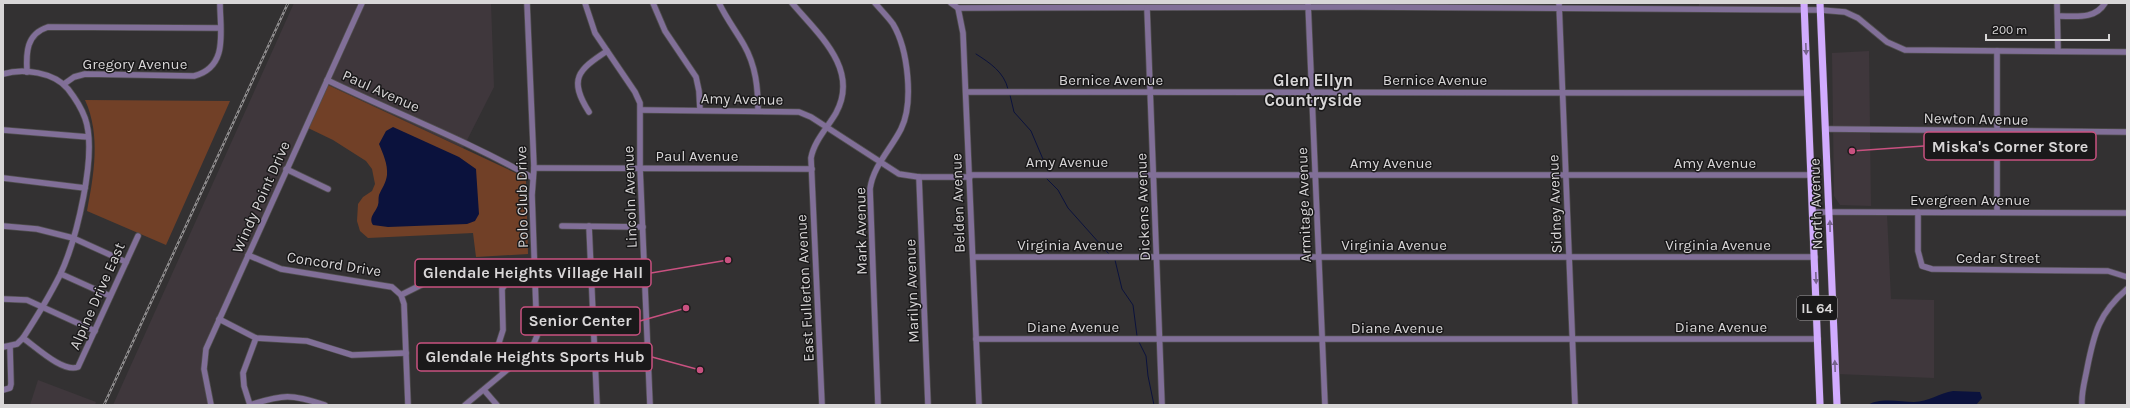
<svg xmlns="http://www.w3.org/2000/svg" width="2130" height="408" font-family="Karla,sans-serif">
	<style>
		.built { fill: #3f373c }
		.green { fill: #714027 }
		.water { fill: #0b123d }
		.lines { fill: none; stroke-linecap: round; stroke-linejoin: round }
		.stream { stroke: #0b123d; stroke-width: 1 }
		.minor-casing { stroke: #514f50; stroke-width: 7 }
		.major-casing { stroke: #514f50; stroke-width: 8 }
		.minor { stroke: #816f98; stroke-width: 5.5 }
		.major { stroke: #d1abfe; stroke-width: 7 }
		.rail-casing { stroke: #918f90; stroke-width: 2.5 }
		.rail { stroke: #1a191a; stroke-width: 1; stroke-dasharray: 3; stroke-linecap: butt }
		.oneway { fill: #76628c }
		.labels { text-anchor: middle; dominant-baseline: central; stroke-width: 3; stroke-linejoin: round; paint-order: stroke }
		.shield { fill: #1a191a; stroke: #9f9d9e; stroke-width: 1 }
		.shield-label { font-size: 14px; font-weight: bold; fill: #d8d6d7 }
		.street-label { font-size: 15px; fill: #d8d6d7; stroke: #1a191a }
		.quarter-label { font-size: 17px; font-weight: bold; fill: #d8d6d7; stroke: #1a191a }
		.leader { fill: none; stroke: #c95180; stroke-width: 1.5 }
		.callout-dot { fill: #c95180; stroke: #1a191a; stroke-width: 1.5 }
		.callout { fill: #1a191a; stroke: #c95180; stroke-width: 1.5 }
		.callout-label { font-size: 16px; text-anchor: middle; font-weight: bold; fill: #d8d6d7 }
	</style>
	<rect width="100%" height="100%" fill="#333132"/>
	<g class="built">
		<polygon points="294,3 491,3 494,87 463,148 328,85 205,345 202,361 202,374 210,405 113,405"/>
		<rect x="1699" y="3" width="103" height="5"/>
		<polygon points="1869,51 1871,206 1840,205 1834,196 1832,53"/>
		<polygon points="1831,212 1887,214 1891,299 1934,300 1934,378 1837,374"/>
		<polygon points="38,380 96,402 95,405 30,405"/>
	</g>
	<g class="green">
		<polygon points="328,85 520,175 526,180 528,254 476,257 473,233 368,238 360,231 357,221 358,204 363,197 372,191 375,184 372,169 366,161 333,140 306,127"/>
		<path d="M 85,100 L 230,101 L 166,245 L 87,211 C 94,175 101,135 85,100 Z"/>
	</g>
	<g class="water">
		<path d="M 393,127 L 459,157 L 476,169 L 479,214 L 475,221 L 467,224 L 388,227 L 373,225 C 368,217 376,212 378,205 C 379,202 378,199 379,195 C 382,188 386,183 387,175 C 388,164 383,154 379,144 L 386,131 Z"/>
		<path d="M 1953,391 L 1980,392 L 1982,398 L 1976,405 L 1868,405 C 1880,397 1901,402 1914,402 C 1928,402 1940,393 1953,391 Z"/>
	</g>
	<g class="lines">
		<g class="stream">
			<path d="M 976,54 C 990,63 1004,72 1008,89"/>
			<polyline points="1010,95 1014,112 1031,131 1048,171"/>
			<polyline points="1047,179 1058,190 1068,208 1109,254"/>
			<polyline points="1115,260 1122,289 1133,305 1137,336"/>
			<polyline points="1139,342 1146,356 1148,376 1154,405"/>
		</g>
		<g class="minor-casing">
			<g id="minor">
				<polyline points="585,3 595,33 635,92 640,103 640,168 650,405"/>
				<polyline points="653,3 665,31 696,77 699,91 700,110"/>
				<path d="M 719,3 C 726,18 736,31 744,45 C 756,66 758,88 758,111"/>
				<path d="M 792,3 C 818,34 860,69 836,113 C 828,127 814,141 811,158 L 822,405"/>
				<path d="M 875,3 C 881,10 888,17 893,24 C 908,49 914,103 901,129 C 891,149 873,166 870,189 L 878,405"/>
				<polyline points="951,3 958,8 963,33 979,405"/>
				<polyline points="1308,3 1325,405"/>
				<polyline points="1559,3 1575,405"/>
				<polyline points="2057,3 2058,51"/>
				<polyline points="958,8 1359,7 1821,10 1845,12 1858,18 1887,42 1905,50 2127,52"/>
				<polyline points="1147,8 1162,405"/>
				<path d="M 2058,16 C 2075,16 2095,20 2105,3"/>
				<polyline points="1997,51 1997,212"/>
				<path d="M 27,72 C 26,53 26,34 48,27 L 220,28"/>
				<path d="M 3,74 C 23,68 54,72 68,89 C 75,98 81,107 85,118 C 98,154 76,241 60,275 C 49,297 36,318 23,338 L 17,344 L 3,347"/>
				<path d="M 327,80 C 395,113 466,140 533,178"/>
				<path d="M 64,84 L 74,77 L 85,74 L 194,76 C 229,67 220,31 220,3"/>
				<polyline points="966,92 1808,93"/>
				<polyline points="641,110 799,112 811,117 899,174 919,177 970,177"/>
				<path d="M 589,112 C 568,79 578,70 607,51"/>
				<polyline points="1826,129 2127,132"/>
				<polyline points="3,130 88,137"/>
				<polyline points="534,168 812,169"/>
				<polyline points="286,169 328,189"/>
				<polyline points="970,175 1812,175"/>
				<polyline points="919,177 928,405"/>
				<polyline points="3,178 85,188"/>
				<polyline points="1813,212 2127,213"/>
				<polyline points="1918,212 1918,251 1922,266 1932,269 2108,271 2127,277"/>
				<polyline points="3,226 37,229 73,238 126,262"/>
				<polyline points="562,226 643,227"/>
				<polyline points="589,226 597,405"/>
				<polyline points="248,255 281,269 392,287 401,295 404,304 408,405"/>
				<polyline points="973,257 1815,257"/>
				<polyline points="61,274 110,296"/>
				<polyline points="401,295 431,280 443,279"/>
				<polyline points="3,299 27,300 95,331"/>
				<polyline points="219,319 256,338 307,341 352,355 406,353"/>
				<path d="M 23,338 C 36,347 63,373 78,367 L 138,236"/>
				<polyline points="976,339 1818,339"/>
				<polyline points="508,368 496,352 503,330 502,289 508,280 536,279"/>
				<polyline points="3,390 10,388 11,384 10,347"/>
				<polyline points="484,390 497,405"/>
				<polyline points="211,405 204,369 206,349 362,3"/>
				<path d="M 250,405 C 284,394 291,394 325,405"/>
				<polyline points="250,405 244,386 243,373 256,338"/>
				<polyline points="465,405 531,350 537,336 532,195 534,168 527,3"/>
				<path d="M 2082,405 C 2081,393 2085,380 2087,369 C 2094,333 2099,313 2127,289"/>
			</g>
		</g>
		<g class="major-casing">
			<g id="major">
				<polyline points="1804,3 1820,405"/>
				<polyline points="1820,3 1837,405"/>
			</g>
		</g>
		<use href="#minor" class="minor"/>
		<use href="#major" class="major"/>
		<g class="rail-casing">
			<polyline id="rail" points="104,405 288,3"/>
		</g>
		<use href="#rail" class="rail"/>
	</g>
	<defs><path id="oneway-solid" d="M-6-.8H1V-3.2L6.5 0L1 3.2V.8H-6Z"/></defs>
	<g class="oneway">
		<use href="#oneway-solid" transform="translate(1806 49) rotate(88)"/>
		<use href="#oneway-solid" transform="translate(1830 226) rotate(-91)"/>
		<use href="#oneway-solid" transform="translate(1816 278) rotate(88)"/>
		<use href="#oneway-solid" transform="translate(1835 366) rotate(-92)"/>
	</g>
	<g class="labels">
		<rect class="shield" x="1797" y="296" width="40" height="24" rx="3"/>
		<g class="shield-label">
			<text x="1817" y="308">IL 64</text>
		</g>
		<g class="street-label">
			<text x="135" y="64">Gregory Avenue</text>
			<text x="1111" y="80">Bernice Avenue</text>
			<text x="1435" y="80">Bernice Avenue</text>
			<text transform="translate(381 91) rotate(24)">Paul Avenue</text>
			<text transform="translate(742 99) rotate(1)">Amy Avenue</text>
			<text transform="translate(1976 119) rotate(1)">Newton Avenue</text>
			<text x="697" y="156">Paul Avenue</text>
			<text x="1067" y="162">Amy Avenue</text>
			<text x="1391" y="163">Amy Avenue</text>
			<text x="1715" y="163">Amy Avenue</text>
			<text transform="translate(261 197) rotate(-66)">Windy Point Drive</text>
			<text transform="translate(522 197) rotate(-91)">Polo Club Drive</text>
			<text transform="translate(630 197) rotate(-92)">Lincoln Avenue</text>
			<text x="1970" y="200">Evergreen Avenue</text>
			<text transform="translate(958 203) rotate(-92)">Belden Avenue</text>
			<text transform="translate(1555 204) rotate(-92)">Sidney Avenue</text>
			<text transform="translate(1816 204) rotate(-92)">North Avenue</text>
			<text transform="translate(1304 205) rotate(-92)">Armitage Avenue</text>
			<text transform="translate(1143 207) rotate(-92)">Dickens Avenue</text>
			<text transform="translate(861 231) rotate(-91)">Mark Avenue</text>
			<text x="1070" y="245">Virginia Avenue</text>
			<text x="1394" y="245">Virginia Avenue</text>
			<text x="1718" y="245">Virginia Avenue</text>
			<text x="1998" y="258">Cedar Street</text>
			<text transform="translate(334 264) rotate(9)">Concord Drive</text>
			<text transform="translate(805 288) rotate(-93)">East Fullerton Avenue</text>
			<text transform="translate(912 291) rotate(-92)">Marilyn Avenue</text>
			<text transform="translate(97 296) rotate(-66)">Alpine Drive East</text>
			<text x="1073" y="327">Diane Avenue</text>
			<text x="1721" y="327">Diane Avenue</text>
			<text x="1397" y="328">Diane Avenue</text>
		</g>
		<g class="quarter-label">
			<text x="1313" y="80">Glen Ellyn<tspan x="1313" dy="20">Countryside</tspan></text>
		</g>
	</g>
	<path class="leader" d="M1852 151L1924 146M728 260L651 273M686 308L640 321M700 370L652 357"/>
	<g class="callout-dot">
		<circle cx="1852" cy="151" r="4"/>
		<circle cx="728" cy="260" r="4"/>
		<circle cx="686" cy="308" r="4"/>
		<circle cx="700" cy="370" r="4"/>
	</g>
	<g class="callout">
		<rect x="1924" y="132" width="172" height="28" rx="4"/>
		<rect x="415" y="259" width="236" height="28" rx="4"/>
		<rect x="521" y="307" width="119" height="28" rx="4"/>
		<rect x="417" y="343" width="235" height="28" rx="4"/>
	</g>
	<g class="callout-label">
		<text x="2010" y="152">Miska's Corner Store</text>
		<text x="533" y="278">Glendale Heights Village Hall</text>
		<text x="580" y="326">Senior Center</text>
		<text x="535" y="362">Glendale Heights Sports Hub</text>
	</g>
	<rect width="2130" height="408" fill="none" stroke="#d8d6d7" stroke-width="8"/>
	<path d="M1986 34v6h123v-6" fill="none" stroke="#d8d6d7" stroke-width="2"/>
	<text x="1992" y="34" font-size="12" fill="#d8d6d7" stroke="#1a191a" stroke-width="3" paint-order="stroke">200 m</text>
</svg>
